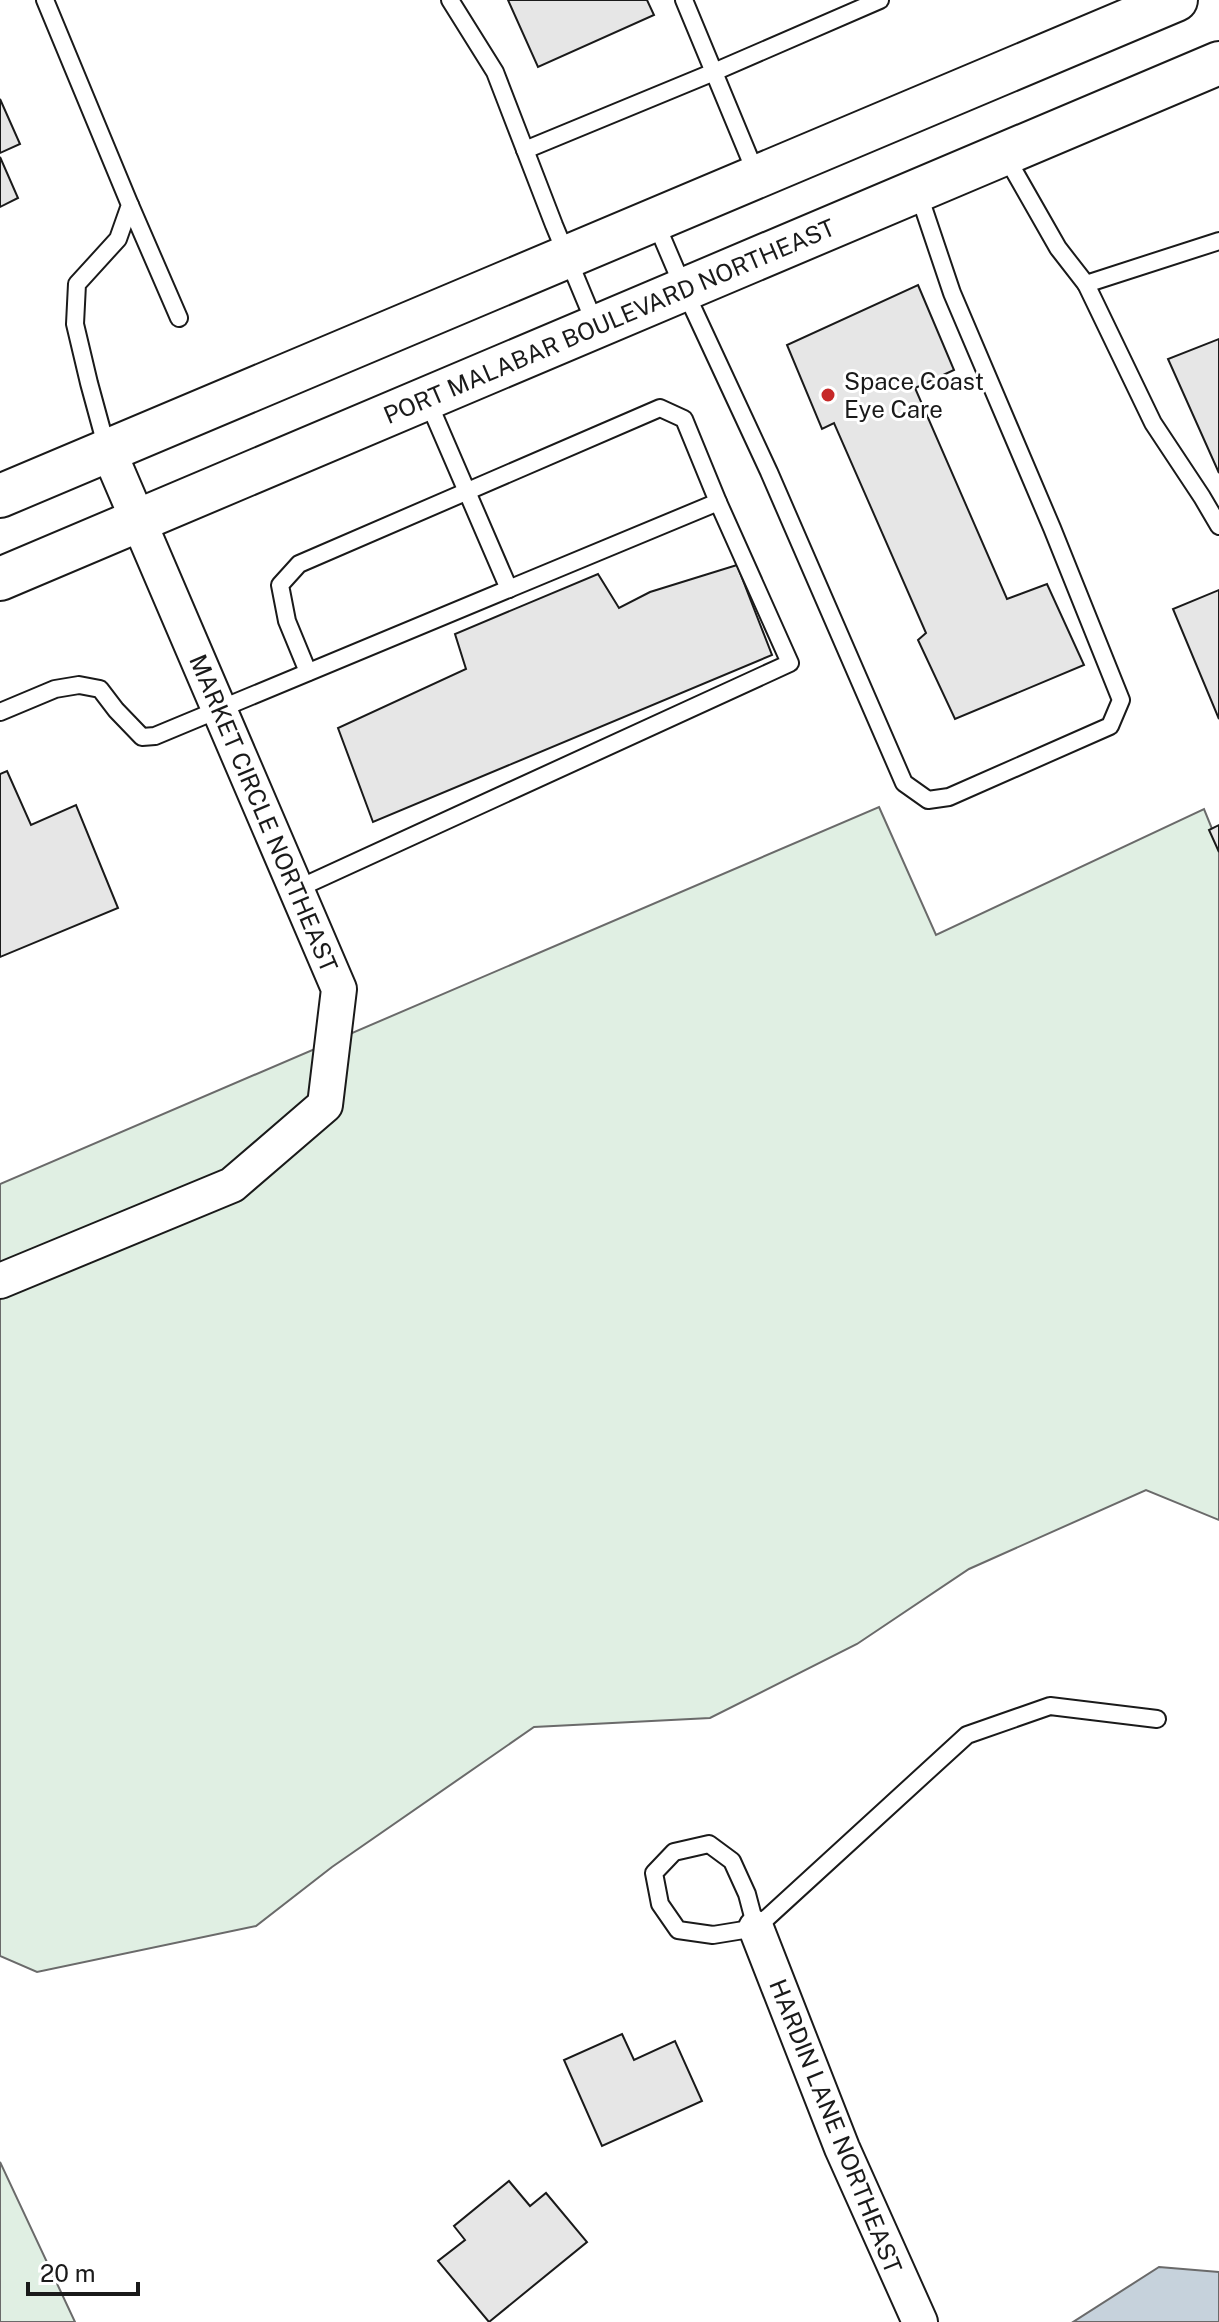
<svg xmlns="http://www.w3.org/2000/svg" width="1219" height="2322" font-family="'Public Sans',sans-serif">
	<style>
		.green { fill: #e0efe3; stroke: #6a6a6a; stroke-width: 2 }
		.water { fill: #c6d2dc; stroke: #6a6a6a; stroke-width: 2 }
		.building { fill: #e6e6e6; stroke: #1a1a1a; stroke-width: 2 }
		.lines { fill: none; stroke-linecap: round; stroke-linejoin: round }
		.service-casing { stroke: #1a1a1a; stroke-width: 20 }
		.minor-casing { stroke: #1a1a1a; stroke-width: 38 }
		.tertiary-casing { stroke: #1a1a1a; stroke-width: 46 }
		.service { stroke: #fff; stroke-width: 16 }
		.minor { stroke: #fff; stroke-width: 34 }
		.tertiary { stroke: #fff; stroke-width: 42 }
		.poi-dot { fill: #c62828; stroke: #fff; stroke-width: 3 }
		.labels { text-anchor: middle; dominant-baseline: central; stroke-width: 6; stroke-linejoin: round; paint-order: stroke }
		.street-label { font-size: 24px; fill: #1a1a1a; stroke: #fff }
		.poi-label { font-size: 24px; fill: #1a1a1a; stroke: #fff; text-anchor: start }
	</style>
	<rect width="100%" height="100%" fill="#fff"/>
	<g class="green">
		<polygon points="879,807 936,935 1204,809 1219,846 1219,1520 1146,1490 969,1569 857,1644 710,1718 534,1727 332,1867 256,1926 37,1972 0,1956 0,1184"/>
		<polygon points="0,2162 75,2322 0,2322"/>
	</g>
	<polygon class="water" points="1159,2267 1219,2272 1219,2322 1073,2322"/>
	<g class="building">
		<polygon points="508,0 647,0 654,15 538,67"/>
		<polygon points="0,99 20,144 0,153"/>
		<polygon points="0,157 18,198 0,207"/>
		<polygon points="918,285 954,370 915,388 1007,599 1047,584 1084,665 955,719 918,640 926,633 834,423 822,429 787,345"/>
		<polygon points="1219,339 1219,473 1168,359"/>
		<polygon points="737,565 772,655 373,822 338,728 466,669 455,634 598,574 619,608 650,592"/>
		<polygon points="1219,590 1219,719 1173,609"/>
		<polygon points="7,771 31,825 76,805 118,908 0,957 0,774"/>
		<polygon points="1219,825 1219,852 1209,830"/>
		<polygon points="622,2034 634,2060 675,2041 702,2101 602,2146 564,2060"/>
		<polygon points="509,2181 530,2206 546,2193 587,2242 489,2322 438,2261 465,2240 454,2226"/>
	</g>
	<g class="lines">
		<g class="service-casing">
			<g id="service">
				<polyline points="45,0 130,205 118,239 77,284 75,324 89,383 107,449"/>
				<polyline points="450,0 495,72 554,225 596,326"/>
				<polyline points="684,0 757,176"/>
				<polyline points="525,150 714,72 880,0"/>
				<polyline points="1005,155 1058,248 1086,284 1219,241"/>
				<polyline points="130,205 179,318"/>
				<polyline points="655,221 684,289 769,472 904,783 928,800 949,797 1110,726 1121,700 1052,528 952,293 918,192"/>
				<polyline points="1086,284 1153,423 1202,497 1219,526"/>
				<polyline points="427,399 509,589"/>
				<polyline points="0,712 55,689 79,685 100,689 116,710 142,737 155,736 718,502"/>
				<polyline points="297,889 790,663 718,502 684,419 660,408 299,564 280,585 287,621 308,672"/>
				<polyline points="756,1928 747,1894 732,1861 709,1844 674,1852 654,1873 660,1904 678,1930 713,1935 756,1928 967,1735 1050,1706 1157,1719"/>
			</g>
		</g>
		<g class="minor-casing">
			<g id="minor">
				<polyline points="0,1281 232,1185 325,1105 339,989 108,450"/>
				<polyline points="756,1928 842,2148 920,2322"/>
			</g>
		</g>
		<g class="tertiary-casing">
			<g id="tertiary">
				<polyline points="0,496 1176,0"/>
				<polyline points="0,579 1219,63"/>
			</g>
		</g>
		<use href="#service" class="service"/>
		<use href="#minor" class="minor"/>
		<use href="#tertiary" class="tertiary"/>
	</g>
	<circle class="poi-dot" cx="828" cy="395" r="8"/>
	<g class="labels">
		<g class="street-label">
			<text transform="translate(609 321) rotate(-23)">PORT MALABAR BOULEVARD NORTHEAST</text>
			<text transform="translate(264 813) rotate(67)">MARKET CIRCLE NORTHEAST</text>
			<text transform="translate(836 2126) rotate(68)">HARDIN LANE NORTHEAST</text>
		</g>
		<g class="poi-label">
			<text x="844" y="381">Space Coast<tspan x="844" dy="28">Eye Care</tspan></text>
		</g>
	</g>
	<path d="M28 2282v12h110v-12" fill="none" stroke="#1a1a1a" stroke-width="4"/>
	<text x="40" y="2282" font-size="24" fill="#1a1a1a" stroke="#ffffff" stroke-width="6" paint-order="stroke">20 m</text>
</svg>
